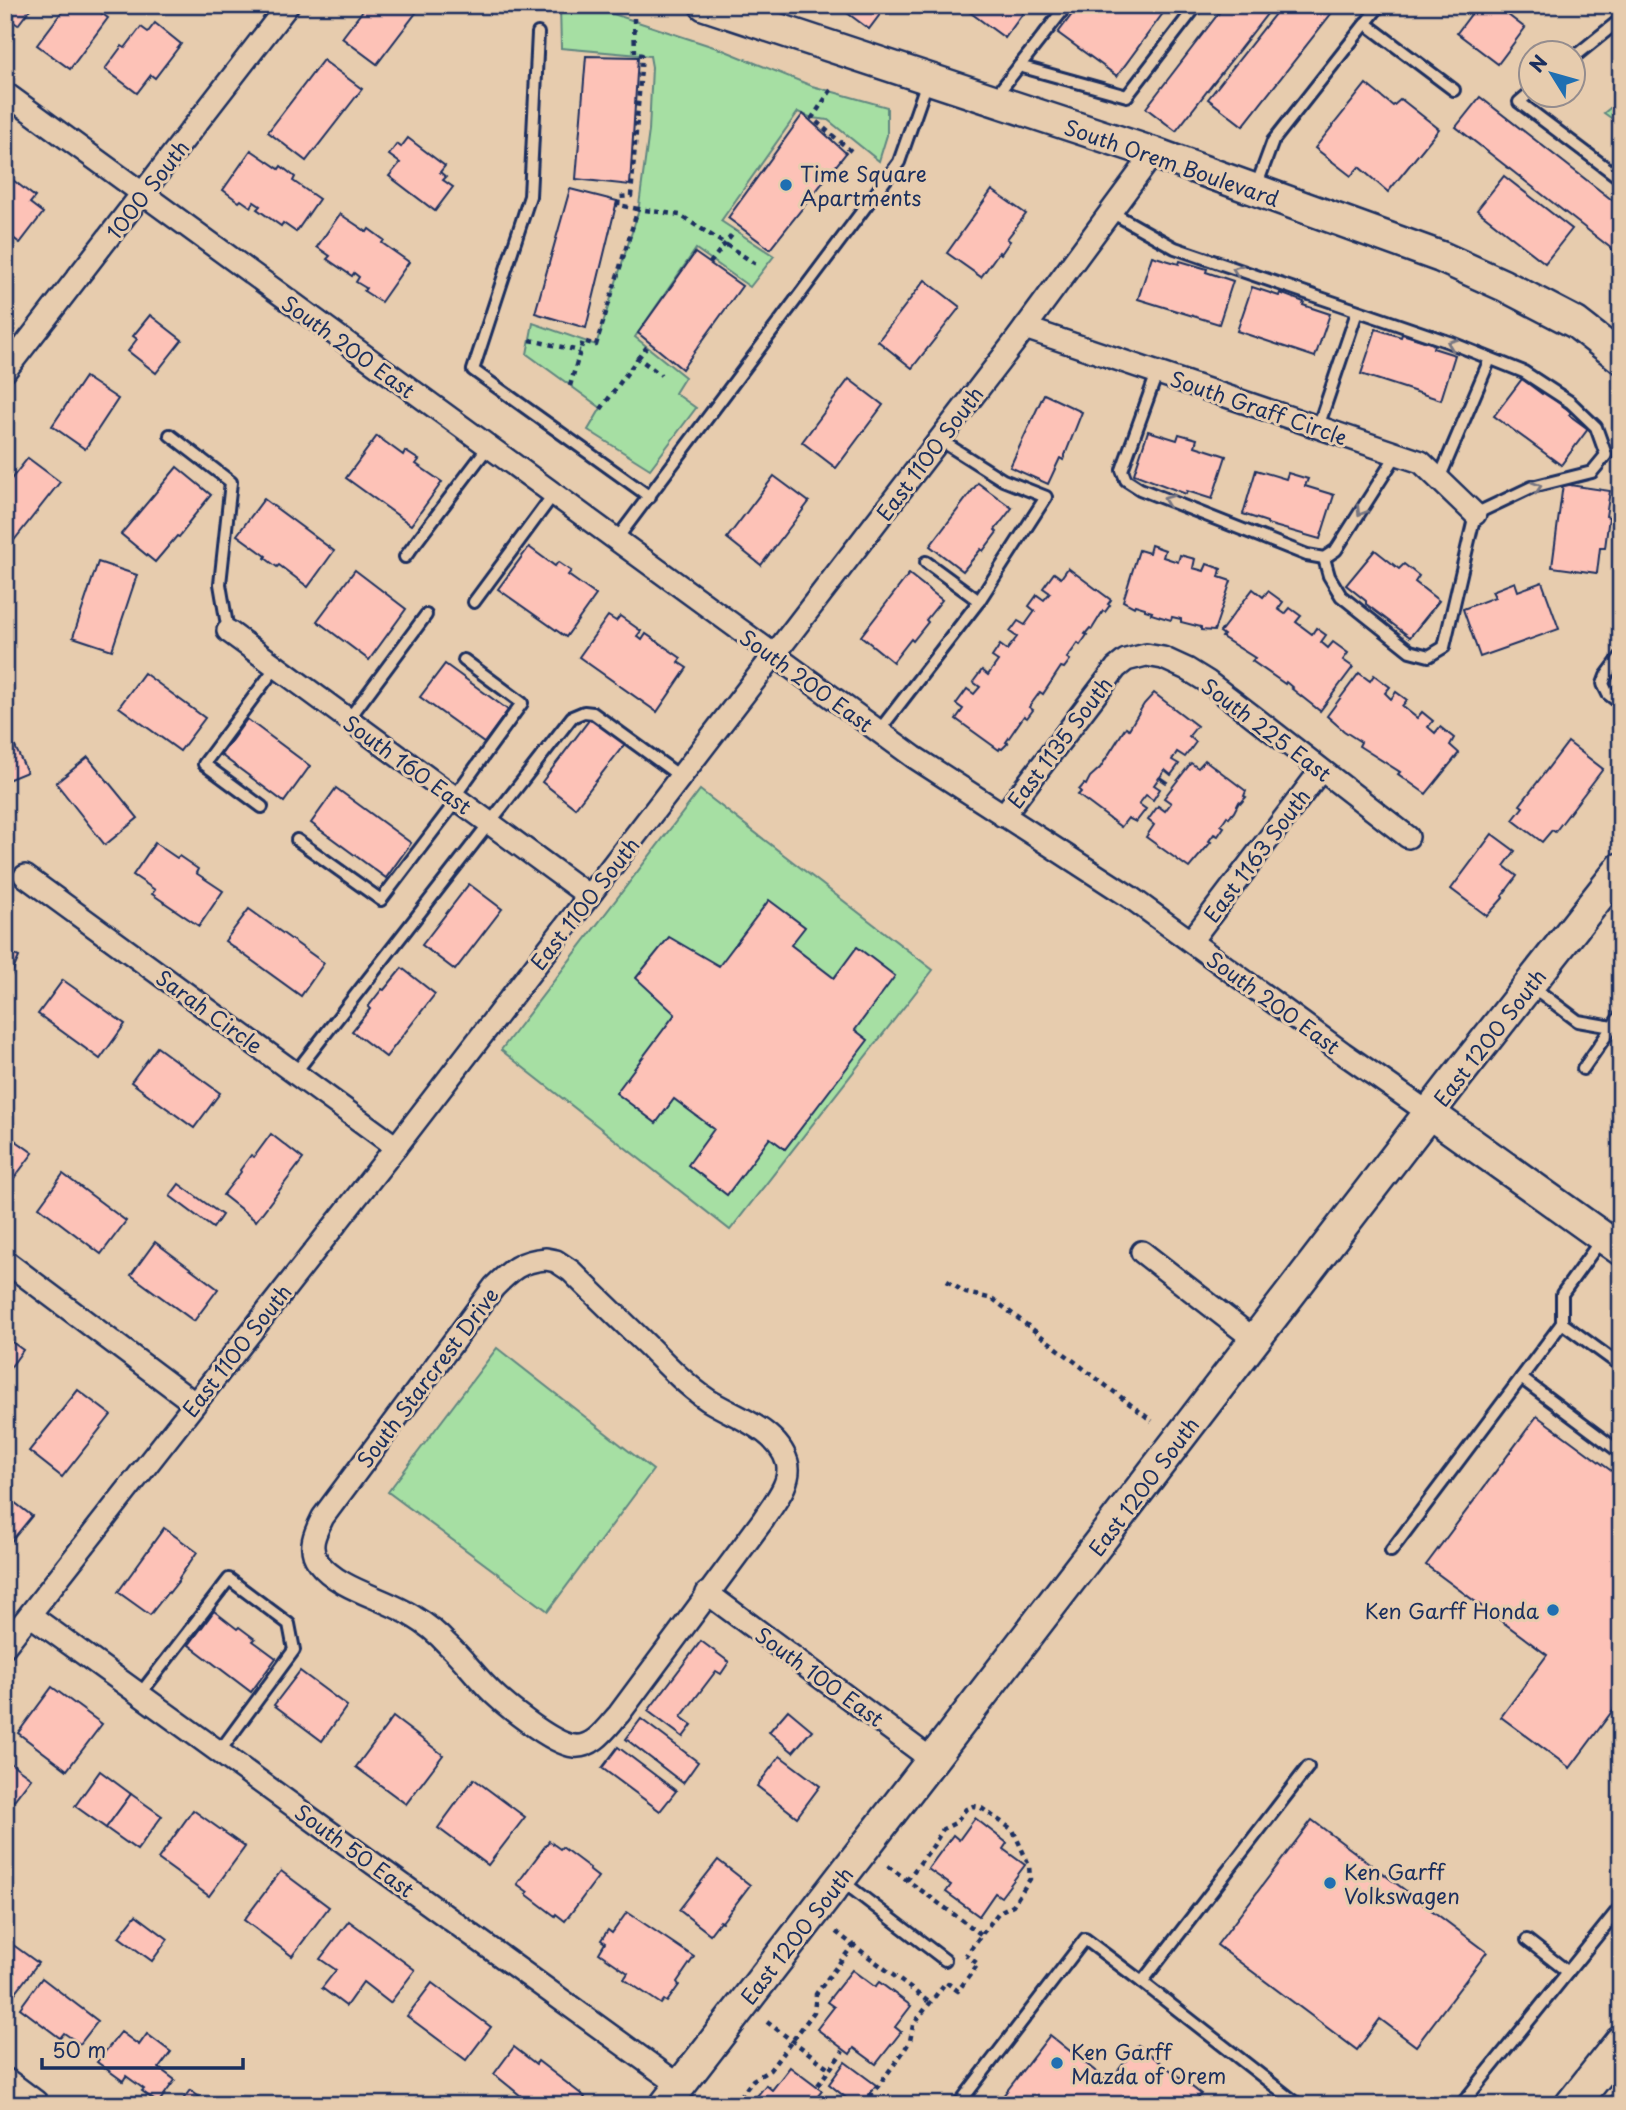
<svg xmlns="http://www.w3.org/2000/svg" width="1626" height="2110" font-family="'Playpen Sans',sans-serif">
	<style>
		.green { fill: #a6dfa3; stroke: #608780; stroke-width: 2 }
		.building { fill: #fdc2b7; stroke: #1b2f5e; stroke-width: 2 }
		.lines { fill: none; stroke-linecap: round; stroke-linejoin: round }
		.lane-casing { stroke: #1b2f5e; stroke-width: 16 }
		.street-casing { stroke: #1b2f5e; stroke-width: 26 }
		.secondary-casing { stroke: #1b2f5e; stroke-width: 35 }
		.primary-casing { stroke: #1b2f5e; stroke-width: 38 }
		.path { stroke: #1b2f5e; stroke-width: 4.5; stroke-dasharray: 5 5; stroke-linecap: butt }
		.lane { stroke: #e7ccae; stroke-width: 10 }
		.street { stroke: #e7ccae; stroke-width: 21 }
		.secondary { stroke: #e7ccae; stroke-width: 30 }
		.primary { stroke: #e7ccae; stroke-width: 33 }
		.oneway { stroke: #777682 }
		.poi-dot { fill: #1f6fb2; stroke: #e7ccae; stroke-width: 2.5 }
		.labels { text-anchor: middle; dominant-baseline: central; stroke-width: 6; stroke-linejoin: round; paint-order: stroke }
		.street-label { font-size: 21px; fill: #1b2f5e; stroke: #e7ccae }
		.poi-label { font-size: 21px; fill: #1b2f5e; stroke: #e7ccae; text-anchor: start }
	</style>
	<rect width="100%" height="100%" fill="#e7ccae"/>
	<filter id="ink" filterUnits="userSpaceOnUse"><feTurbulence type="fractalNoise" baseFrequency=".0143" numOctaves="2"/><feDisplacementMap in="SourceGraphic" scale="14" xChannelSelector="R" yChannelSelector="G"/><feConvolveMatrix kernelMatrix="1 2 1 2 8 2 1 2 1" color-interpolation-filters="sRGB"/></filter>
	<g filter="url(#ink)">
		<g class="green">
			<polygon points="560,5 586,5 723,50 812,86 887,107 887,135 879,161 828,120 812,118 798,112 721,221 774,256 750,287 696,249 635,337 685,377 675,393 696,408 650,469 588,430 601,408 527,354 533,323 596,345 638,213 649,131 652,67 650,56 561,48"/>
			<polygon points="1621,99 1621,125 1604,113"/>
			<polygon points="700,790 933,970 730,1230 501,1050"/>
			<polygon points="497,1348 653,1470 548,1611 388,1492"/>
		</g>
		<g class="building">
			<polygon points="5,5 33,5 18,25 5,16"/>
			<polygon points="67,5 90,5 108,18 70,69 37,45"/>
			<polygon points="367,5 422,5 377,64 342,38"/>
			<polygon points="841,5 887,5 869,29 839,7"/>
			<polygon points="960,5 1029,5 1005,38"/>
			<polygon points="1079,5 1169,5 1117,76 1058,33"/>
			<polygon points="1225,5 1274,5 1176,131 1146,108"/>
			<polygon points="1282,5 1338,5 1243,126 1208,99"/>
			<polygon points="1478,5 1495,5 1525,28 1498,64 1457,33"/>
			<polygon points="155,23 181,44 155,78 151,75 137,93 105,69 122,46 125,48 141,27 148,32"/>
			<polygon points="586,56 638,57 630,185 576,179"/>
			<polygon points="323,60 362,89 306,161 268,132"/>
			<polygon points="1366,84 1393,106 1401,99 1439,129 1388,192 1359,167 1351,176 1315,148"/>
			<polygon points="1480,97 1621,207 1621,256 1456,127"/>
			<polygon points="803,114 846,153 770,249 728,218"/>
			<polygon points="408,138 445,166 440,172 446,177 443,180 453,187 435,211 389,176 400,163 389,155 397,144 401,147"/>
			<polygon points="251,150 279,169 281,166 295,177 293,181 319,199 296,232 283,223 281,226 257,209 260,206 254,202 251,207 241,200 239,202 223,190"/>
			<polygon points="5,174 35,197 30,203 43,213 20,243 5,232"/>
			<polygon points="1504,176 1572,229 1545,263 1477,210"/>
			<polygon points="570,189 617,201 586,328 535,313"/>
			<polygon points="992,190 1026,214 1007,239 1010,241 1001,254 999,252 981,277 947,253"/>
			<polygon points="340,214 367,232 369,229 384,240 382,243 409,262 381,302 364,291 366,288 356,282 359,277 354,273 352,276 327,259 330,256 317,247"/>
			<polygon points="695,253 742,286 682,369 638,333"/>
			<polygon points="1152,256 1179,264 1180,261 1207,269 1206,272 1233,281 1219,324 1138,299"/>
			<polygon points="925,280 960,307 912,368 878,341"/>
			<polygon points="1252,287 1279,296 1280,293 1304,302 1303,305 1330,314 1315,357 1237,331"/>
			<polygon points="150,315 182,340 156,373 128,351 137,339 133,336"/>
			<polygon points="1376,329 1401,337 1402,334 1434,344 1433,348 1455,355 1441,400 1361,374"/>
			<polygon points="85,377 118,399 85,449 52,426"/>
			<polygon points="849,379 883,405 836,468 802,442"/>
			<polygon points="1522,379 1542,394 1544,392 1571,412 1569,415 1588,429 1561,465 1494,416"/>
			<polygon points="1044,394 1082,412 1063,460 1060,458 1048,484 1010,467"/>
			<polygon points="1148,431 1177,440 1179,434 1197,439 1195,446 1226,456 1212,499 1187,491 1186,494 1134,474"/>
			<polygon points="377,436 403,455 405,451 419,460 416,464 442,482 411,525 346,478"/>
			<polygon points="28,458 60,482 8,548 5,546 5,483 8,483"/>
			<polygon points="177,467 211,495 188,523 189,524 179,537 177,536 155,562 121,534"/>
			<polygon points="1256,470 1286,479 1288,473 1308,479 1305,486 1334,495 1320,539 1267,524 1267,522 1243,514"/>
			<polygon points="774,476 809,502 761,565 727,538"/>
			<polygon points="978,483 1012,508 995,530 997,532 983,551 981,549 963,571 930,546"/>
			<polygon points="1563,484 1610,491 1606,516 1609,517 1605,548 1600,548 1597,573 1552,567"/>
			<polygon points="264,499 334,551 308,587 279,565 277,567 265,558 266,556 237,535"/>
			<polygon points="1151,545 1165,550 1163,557 1178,562 1180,555 1195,559 1193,568 1204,571 1207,564 1221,569 1219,577 1231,581 1214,631 1201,630 1201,627 1181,622 1181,619 1172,617 1171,620 1151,614 1152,612 1145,610 1145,608 1135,605 1134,607 1123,601 1139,550 1149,553"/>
			<polygon points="529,547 555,566 558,562 571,571 568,575 596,595 566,637 498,589"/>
			<polygon points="1375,550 1399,569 1404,564 1419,576 1415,582 1439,601 1410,637 1366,604 1366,601 1346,585"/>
			<polygon points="98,562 137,575 112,650 73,637"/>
			<polygon points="1068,568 1111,600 1108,604 1110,605 1105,612 1103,611 1092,629 1090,628 1085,634 1087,635 1080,645 1078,643 1067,658 1070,660 1064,668 1061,667 1043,694 1040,692 1029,707 1033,710 1027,718 1024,716 1006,742 1008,743 1002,749 1000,748 999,750 956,719 963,709 956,704 967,689 974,694 980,687 973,682 982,670 988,675 998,661 992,657 1000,645 1007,650 1017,637 1010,632 1018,621 1025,625 1035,611 1029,606 1037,595 1044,600 1050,593 1043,588 1054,573 1061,578"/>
			<polygon points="355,570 406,609 369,660 317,621"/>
			<polygon points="909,574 942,600 926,620 928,622 913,641 911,639 893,662 861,636"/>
			<polygon points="1515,582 1518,591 1542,582 1559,629 1480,657 1463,609 1495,597 1492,591"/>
			<polygon points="1253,589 1263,597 1268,591 1283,602 1278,609 1285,614 1290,608 1301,616 1296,622 1312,634 1316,628 1326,635 1321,642 1328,648 1333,642 1348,653 1343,660 1353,667 1320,711 1292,689 1293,688 1286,682 1285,684 1252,661 1255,658 1222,637 1224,635 1220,632"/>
			<polygon points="608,616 616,621 620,616 641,631 637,636 642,640 646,634 681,658 678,662 687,668 657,712 579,657"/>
			<polygon points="445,664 508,710 484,743 420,697"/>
			<polygon points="144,673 205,718 180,751 119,707"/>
			<polygon points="1359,673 1370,681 1374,675 1390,687 1385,693 1391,699 1396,692 1407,700 1402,706 1417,718 1422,712 1433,721 1428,727 1435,733 1440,727 1454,738 1450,745 1459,753 1426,794 1398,774 1400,772 1359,746 1361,742 1344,731 1327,716"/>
			<polygon points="1154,693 1197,726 1189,736 1196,742 1185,757 1177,752 1172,760 1179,764 1171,775 1165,770 1160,777 1167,782 1166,783 1159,778 1154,785 1160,789 1153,800 1146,795 1139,804 1146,809 1136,822 1128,818 1121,827 1078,795 1081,792 1079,790 1084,784 1086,785 1090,777 1100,768 1126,727 1129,729 1144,704"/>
			<polygon points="593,715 627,741 575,808 542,782"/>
			<polygon points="247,719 310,766 284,802 221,755"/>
			<polygon points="9,734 27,772 5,781 5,736"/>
			<polygon points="1568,742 1603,769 1555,832 1552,830 1542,842 1513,820 1523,807 1520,805"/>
			<polygon points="88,757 138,818 105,845 56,783"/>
			<polygon points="1205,760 1246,791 1244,796 1246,797 1241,803 1239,802 1234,812 1229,818 1227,816 1221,825 1224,827 1218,836 1214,834 1209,841 1211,842 1189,868 1146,837 1154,825 1148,820 1158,806 1165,811 1171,803 1164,798 1191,763 1198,768"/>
			<polygon points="336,788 411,843 386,878 311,823"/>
			<polygon points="1492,834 1515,851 1504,866 1517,876 1502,896 1503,898 1487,916 1451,889"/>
			<polygon points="155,843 177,858 179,856 198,869 196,873 223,891 199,926 152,894 155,890 133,875"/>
			<polygon points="469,884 502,909 455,970 422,945"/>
			<polygon points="769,900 805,927 791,945 834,978 857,947 895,976 855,1030 868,1040 785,1149 770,1138 727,1195 688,1165 714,1129 674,1099 656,1123 616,1093 675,1014 636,978 669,937 719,966"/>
			<polygon points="249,909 324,963 301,996 225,941"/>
			<polygon points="5,951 19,957 5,988"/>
			<polygon points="402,968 435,994 386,1057 352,1031 370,1009 368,1007 382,989 384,990"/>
			<polygon points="63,980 125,1024 100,1059 38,1014"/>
			<polygon points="157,1047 220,1093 194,1128 131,1082"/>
			<polygon points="5,1133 33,1153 8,1186 5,1184"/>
			<polygon points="271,1134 303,1159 256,1221 223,1195 241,1172 240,1170 251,1155 254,1157"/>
			<polygon points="63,1174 126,1221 101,1254 39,1207"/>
			<polygon points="179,1184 222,1215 213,1228 170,1196"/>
			<polygon points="155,1242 218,1289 194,1321 131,1275"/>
			<polygon points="5,1337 23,1350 5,1375"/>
			<polygon points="78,1390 111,1415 62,1477 29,1451"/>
			<polygon points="1537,1416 1621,1478 1621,1703 1619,1702 1570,1768 1501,1717 1547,1655 1426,1565"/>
			<polygon points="5,1495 32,1516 5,1549"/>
			<polygon points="164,1528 197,1552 179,1578 180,1579 169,1593 168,1592 150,1615 118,1592"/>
			<polygon points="214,1611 237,1629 239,1627 255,1639 253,1641 276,1658 251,1692 189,1645"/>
			<polygon points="701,1641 729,1662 721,1674 716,1671 681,1717 692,1725 683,1737 648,1711"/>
			<polygon points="300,1671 347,1706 322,1741 274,1705"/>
			<polygon points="52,1687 102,1724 67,1770 18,1733"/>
			<polygon points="788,1710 812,1730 793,1752 769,1732"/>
			<polygon points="393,1717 443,1755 406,1804 356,1767"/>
			<polygon points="641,1719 698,1762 683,1783 626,1739"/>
			<polygon points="618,1747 676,1791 660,1811 602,1768"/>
			<polygon points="780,1756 820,1786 797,1817 757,1786"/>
			<polygon points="5,1759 31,1778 5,1812"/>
			<polygon points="100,1771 131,1794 106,1828 75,1806"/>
			<polygon points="474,1779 525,1817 488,1865 438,1828"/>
			<polygon points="131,1794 162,1816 137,1850 106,1828"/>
			<polygon points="193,1810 245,1847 209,1896 158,1859"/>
			<polygon points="975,1818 1007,1843 1003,1849 1025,1865 1001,1897 995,1893 979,1916 946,1892 951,1885 928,1869 953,1835 959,1840"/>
			<polygon points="1312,1820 1487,1952 1416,2046 1380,2019 1357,2050 1217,1945"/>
			<polygon points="549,1841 560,1849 562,1847 590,1868 589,1870 598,1877 565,1921 556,1914 555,1916 526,1894 528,1892 517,1884"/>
			<polygon points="718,1860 750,1885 722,1922 720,1921 710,1934 679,1910"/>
			<polygon points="281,1871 329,1907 292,1956 244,1920"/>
			<polygon points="627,1912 694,1957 677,1982 679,1985 667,2002 664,2000 661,2004 624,1979 628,1973 599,1953 605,1943 601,1940 608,1930 612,1933"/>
			<polygon points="136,1915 168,1939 152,1961 119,1937"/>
			<polygon points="349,1921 415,1970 390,2003 363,1982 346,2006 322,1988 336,1970 320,1959"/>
			<polygon points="5,1939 38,1963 15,1993 5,1985"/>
			<polygon points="852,1970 875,1987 879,1982 911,2006 895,2027 901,2032 876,2064 854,2048 850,2054 817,2029 834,2007 827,2002"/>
			<polygon points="42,1978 98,2021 80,2044 64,2033 60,2038 20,2008"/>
			<polygon points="432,1983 491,2027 466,2060 407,2016"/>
			<polygon points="121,2032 139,2045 147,2034 171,2052 159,2068 175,2080 158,2103 142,2091 144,2089 126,2076 123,2081 97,2062"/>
			<polygon points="1050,2035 1109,2082 1138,2045 1201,2094 1193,2105 996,2105"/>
			<polygon points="514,2047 536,2064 538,2061 585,2097 579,2105 532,2105 494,2074"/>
			<polygon points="845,2062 876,2085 861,2105 855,2105 829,2084"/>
			<polygon points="790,2067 822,2091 817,2097 827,2105 750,2105 766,2085 772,2090"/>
			<polygon points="190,2090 210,2105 179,2105"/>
		</g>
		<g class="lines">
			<g class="lane-casing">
				<g id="lane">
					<polyline points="760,21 771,5"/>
					<polyline points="1365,23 1454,90"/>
					<polyline points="538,33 530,196 473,370 650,497"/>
					<polyline points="1574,57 1621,19"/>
					<polyline points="1019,66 1127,96 1197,5"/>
					<polyline points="1532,91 1519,102 1621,179"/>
					<polyline points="995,97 1067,5"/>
					<polyline points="1256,187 1273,141 1380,5"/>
					<polyline points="1111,212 1175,248 1449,342 1524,372 1570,402 1596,427 1606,455 1592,472 1532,487 1475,514 1444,647 1429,656 1410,651 1341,596 1329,576 1324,558"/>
					<polyline points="1157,373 1122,470 1126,480 1140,489 1307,555 1324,558 1336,550 1397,454"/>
					<polyline points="1318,427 1357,312"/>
					<polyline points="170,435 231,482 220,584 228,631"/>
					<polyline points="1439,479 1490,359"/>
					<polyline points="616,540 899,162 927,82"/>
					<polyline points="405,557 488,447"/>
					<polyline points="926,562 979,601"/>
					<polyline points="474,602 553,495"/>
					<polyline points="1621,656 1606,676 1603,684 1608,694 1621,704"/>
					<polyline points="348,720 426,615"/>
					<polyline points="878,732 979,601 1046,497 1003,480 940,440"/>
					<polyline points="454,797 522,703 464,660"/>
					<polyline points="262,807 204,764 276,667"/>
					<polyline points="297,840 381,900 457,800"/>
					<polyline points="1530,985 1578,1021 1612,1027 1621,1015"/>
					<polyline points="1583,1069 1612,1027"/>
					<polyline points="295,1073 572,717 584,712 593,713 681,777"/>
					<polyline points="1562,1323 1562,1294 1601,1240"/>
					<polyline points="1621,1366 1562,1323 1521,1378 1621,1453"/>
					<polyline points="1391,1551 1521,1378"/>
					<polyline points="140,1694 229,1579 289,1624 294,1650 219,1752"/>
					<polyline points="842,1881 945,1960"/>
					<polyline points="1568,1972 1621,1906"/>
					<polyline points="958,2105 1085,1939 1142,1982"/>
					<polyline points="1299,2105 1142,1982 1308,1767"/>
					<polyline points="1461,2105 1568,1972 1527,1940"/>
					<polyline points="1613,2105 1621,2094"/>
				</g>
			</g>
			<g class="street-casing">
				<g id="street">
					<polyline points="5,93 914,757 1130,897 1343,1053 1429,1113"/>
					<polyline points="1025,328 1421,462 1475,514"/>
					<polyline points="5,371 288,5"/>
					<polyline points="228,631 589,896"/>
					<polyline points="1003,816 1116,668 1126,660 1146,655 1163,658 1187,669 1208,682 1250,714 1408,837"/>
					<polyline points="25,876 396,1147"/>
					<polyline points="1191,941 1321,770"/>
					<polyline points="1142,1252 1255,1340"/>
					<path d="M 546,1259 L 556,1261 L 571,1271 C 596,1296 622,1321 648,1346 C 667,1365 686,1385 708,1400 C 735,1417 777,1429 787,1462 C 793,1482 773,1504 763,1520 L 619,1714 C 607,1727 594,1748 574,1746 C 552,1744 502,1703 487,1687 C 473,1673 462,1657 447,1644 C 438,1634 426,1624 414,1617 C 386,1598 339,1590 318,1562 C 307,1547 316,1531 323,1517 L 494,1287 C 511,1270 520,1261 546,1259 Z"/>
					<polyline points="5,1261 194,1403"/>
					<polyline points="707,1593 932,1760"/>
					<polyline points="30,1615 679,2085"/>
					<polyline points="5,1646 396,1147 589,896 1016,340 1154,153"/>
				</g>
			</g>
			<g class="secondary-casing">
				<g id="secondary">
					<polyline points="705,5 1154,153 1441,257 1503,285 1576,323 1621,358"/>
					<polyline points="1429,1113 1621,1250"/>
					<polyline points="5,2084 33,2105"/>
					<polyline points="665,2105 932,1760 1449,1087 1621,868"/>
				</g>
			</g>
			<g class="primary-casing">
				<polyline id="primary" points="1572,2105 1621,2043"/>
			</g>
			<g class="path">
				<polyline points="634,18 635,54 642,55 631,196 619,197 618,205 638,209"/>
				<polyline points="831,90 812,118 851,151"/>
				<polyline points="710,263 735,231"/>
				<polyline points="530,340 580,351"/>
				<polyline points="638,358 647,347"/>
				<polyline points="570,386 583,341 596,345 638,209 680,215 759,266"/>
				<polyline points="601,409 638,358 661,375"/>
				<polyline points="947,1281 966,1293 993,1299 1152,1421"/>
				<polyline points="888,1866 982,1935"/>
				<polyline points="907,1880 933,1846 943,1829 955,1823 966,1809 973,1806 980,1807 1013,1830 1029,1865 1030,1879 1013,1905 999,1912 966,1955"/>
				<polyline points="836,1932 930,2003"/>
				<polyline points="767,2022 830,2069"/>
				<polyline points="818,2085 843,2051"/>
				<polyline points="734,2105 753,2080 770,2070 814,2012 816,1994 853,1945"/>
				<polyline points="864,2105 901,2055 910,2041 913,2025 946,1982 958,1991 978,1964 966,1955"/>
			</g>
			<use href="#lane" class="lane"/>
			<use href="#street" class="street"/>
			<use href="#secondary" class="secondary"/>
			<use href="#primary" class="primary"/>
		</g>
		<defs><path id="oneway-chevron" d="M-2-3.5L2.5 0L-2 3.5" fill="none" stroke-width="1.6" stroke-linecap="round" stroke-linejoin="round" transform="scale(1.75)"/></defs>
		<g class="oneway">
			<use href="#oneway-chevron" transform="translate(1237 270) rotate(-160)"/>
			<use href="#oneway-chevron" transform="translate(1452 344) rotate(-159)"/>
			<use href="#oneway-chevron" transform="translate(1537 487) rotate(-18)"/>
			<use href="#oneway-chevron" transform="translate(1168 500) rotate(-159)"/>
			<use href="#oneway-chevron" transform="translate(1361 511) rotate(122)"/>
		</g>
	</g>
	<g class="poi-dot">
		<circle cx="786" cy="185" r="7"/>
		<circle cx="1553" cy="1610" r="7"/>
		<circle cx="1330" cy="1883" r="7"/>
		<circle cx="1057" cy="2063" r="7"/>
	</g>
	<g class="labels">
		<g class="street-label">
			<text transform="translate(1172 162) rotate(19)">South Orem Boulevard</text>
			<text transform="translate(147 189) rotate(-52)">1000 South</text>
			<text transform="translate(349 346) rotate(36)">South 200 East</text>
			<text transform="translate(1259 407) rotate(19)">South Graff Circle</text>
			<text transform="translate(929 453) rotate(-53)">East 1100 South</text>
			<text transform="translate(807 680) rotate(36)">South 200 East</text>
			<text transform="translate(1267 729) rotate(37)">South 225 East</text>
			<text transform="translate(1059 742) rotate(-53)">East 1135 South</text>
			<text transform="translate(408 764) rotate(36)">South 160 East</text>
			<text transform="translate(1256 855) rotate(-53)">East 1163 South</text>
			<text transform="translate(584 903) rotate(-52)">East 1100 South</text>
			<text transform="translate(1274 1002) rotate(36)">South 200 East</text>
			<text transform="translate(210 1011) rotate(36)">Sarah Circle</text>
			<text transform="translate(1489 1037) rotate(-52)">East 1200 South</text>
			<text transform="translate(236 1350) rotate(-52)">East 1100 South</text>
			<text transform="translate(427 1377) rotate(-53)">South Starcrest Drive</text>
			<text transform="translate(1143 1486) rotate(-53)">East 1200 South</text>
			<text transform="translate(820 1676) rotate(36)">South 100 East</text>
			<text transform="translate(355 1850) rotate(36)">South 50 East</text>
			<text transform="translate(796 1935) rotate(-52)">East 1200 South</text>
		</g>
		<g class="poi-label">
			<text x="800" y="173">Time Square<tspan x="800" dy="24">Apartments</tspan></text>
			<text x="1539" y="1610" text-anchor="end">Ken Garff Honda</text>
			<text x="1344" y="1871">Ken Garff<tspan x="1344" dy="24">Volkswagen</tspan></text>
			<text x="1071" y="2051">Ken Garff<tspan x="1071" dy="24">Mazda of Orem</tspan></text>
		</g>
	</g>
	<rect width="1626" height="2110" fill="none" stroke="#e7ccae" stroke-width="28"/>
	<rect x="14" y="14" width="1598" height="2082" fill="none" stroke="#1b2f5e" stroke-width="2.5" filter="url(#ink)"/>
	<g transform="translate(1552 74) rotate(307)"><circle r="33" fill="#e7ccae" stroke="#958d8e" stroke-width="2"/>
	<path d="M0-5L12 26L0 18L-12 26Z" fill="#1f6fb2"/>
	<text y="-10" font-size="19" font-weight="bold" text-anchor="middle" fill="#1b2f5e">N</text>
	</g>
	<path d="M42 2058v10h201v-10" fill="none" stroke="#1b2f5e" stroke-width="3.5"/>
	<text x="52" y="2058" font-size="21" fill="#1b2f5e" stroke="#e7ccae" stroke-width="5" paint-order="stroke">50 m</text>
</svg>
